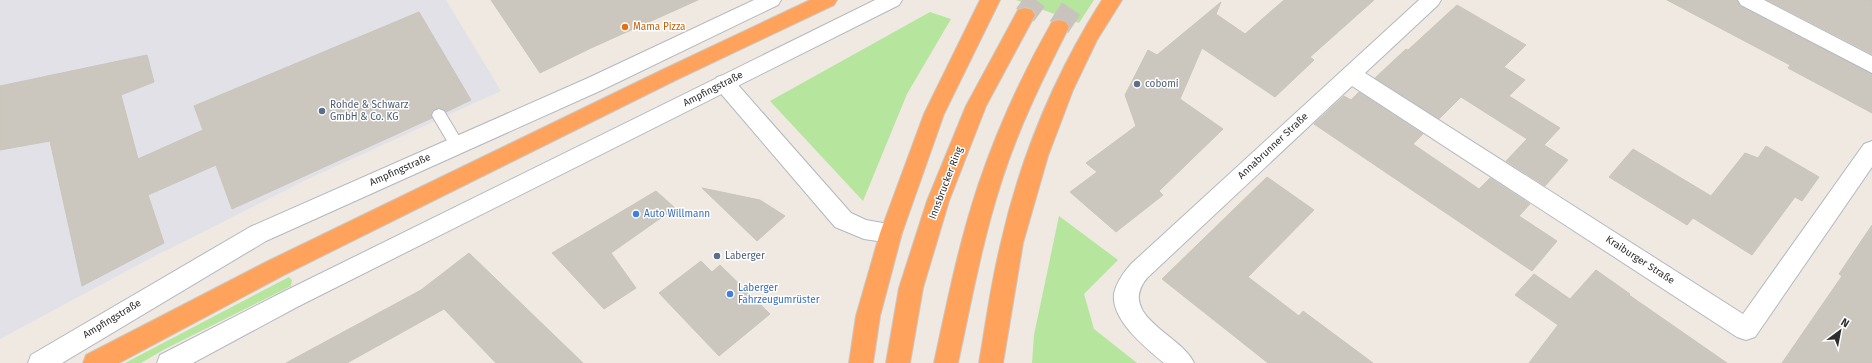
<svg xmlns="http://www.w3.org/2000/svg" width="1872" height="363" font-family="'Fira Sans',sans-serif">
	<style>
		.industrial { fill: #e3e1e8 }
		.green { fill: #b6e59e }
		.building { fill: #cbc7bf; stroke: #cbc5ba }
		.lines { fill: none; stroke-linecap: round; stroke-linejoin: round }
		.highway-tunnel { stroke: #c8c4bd; stroke-width: 22; stroke-dasharray: 22 11; stroke-linecap: butt }
		.lane-casing { stroke: #b4b7c1; stroke-width: 2 }
		.street-casing { stroke: #b4b7c1; stroke-width: 2 }
		.secondary-casing { stroke: #b4b7c1; stroke-width: 2 }
		.highway-casing { stroke: #c9c9c9; stroke-width: 2 }
		.lane { fill: #fff; fill-rule: evenodd }
		.street { fill: #fff; fill-rule: evenodd }
		.secondary { fill: #fff; fill-rule: evenodd }
		.highway { fill: #ffa35c; fill-rule: evenodd }
		.food-dot { fill: #e8710a; stroke: #fff; stroke-width: 1.5 }
		.service-dot { fill: #5c6f8a; stroke: #fff; stroke-width: 1.5 }
		.shop-dot { fill: #3f7fe0; stroke: #fff; stroke-width: 1.5 }
		.labels { text-anchor: middle; dominant-baseline: central; stroke-width: 3; stroke-linejoin: round; paint-order: stroke }
		.food-label { font-size: 10px; fill: #c56008; stroke: #fff; text-anchor: start }
		.service-label { font-size: 10px; fill: #4e5e75; stroke: #fff; text-anchor: start }
		.street-label { font-size: 10px; fill: #2e2e2e; stroke: #fff }
		.shop-label { font-size: 10px; fill: #366cbe; stroke: #fff; text-anchor: start }
	</style>
	<rect width="100%" height="100%" fill="#efe9e1"/>
	<polygon class="industrial" points="0,0 446,0 501,91 306,180 151,258 0,339"/>
	<g class="green">
		<polygon points="1016,0 1094,0 1079,23"/>
		<polygon points="930,12 951,19 907,94 863,201 770,101"/>
		<polygon points="1059,216 1118,260 1084,294 1094,329 1137,363 1032,363 1034,335"/>
		<polygon points="289,277 292,280 291,286 165,349 141,363 125,363"/>
	</g>
	<g class="building">
		<polygon points="491,0 698,0 591,48 540,73"/>
		<polygon points="1284,0 1374,0 1310,57 1314,60 1275,97 1202,48 1180,99 1223,129 1159,191 1163,195 1116,232 1070,192 1097,172 1086,163 1136,126 1125,95 1148,50 1157,55 1221,2 1216,14 1245,34"/>
		<polygon points="1667,0 1737,0 1740,6 1872,74 1872,113 1788,68 1790,65"/>
		<polygon points="1767,0 1872,0 1872,54"/>
		<polygon points="1457,5 1526,45 1504,67 1525,80 1509,96 1560,128 1544,145 1568,160 1545,186 1506,161 1527,139 1461,97 1439,119 1375,78 1406,49 1408,50"/>
		<polygon points="419,12 471,100 446,112 440,108 433,110 431,114 432,118 232,209 216,165 148,195 164,243 82,286 50,141 0,150 0,86 147,55 154,82 121,95 138,159 203,130 194,106"/>
		<polygon points="1359,92 1423,134 1413,144 1479,189 1490,178 1530,204 1519,216 1557,241 1532,271 1314,124 1344,96 1351,100"/>
		<polygon points="1766,146 1819,177 1802,201 1795,197 1752,255 1693,218 1687,225 1609,177 1633,149 1711,196 1745,153 1758,158"/>
		<polygon points="1267,177 1314,210 1248,277 1299,316 1303,311 1373,363 1268,363 1162,279"/>
		<polygon points="702,188 760,200 785,216 757,241"/>
		<polygon points="656,191 675,208 611,253 636,288 604,309 552,253"/>
		<polygon points="1872,225 1872,363 1782,363 1842,276 1839,274"/>
		<polygon points="469,253 583,363 496,363 444,309 347,363 286,363 421,290"/>
		<polygon points="701,261 712,272 720,265 770,314 719,356 659,293"/>
		<polygon points="1596,270 1630,294 1629,295 1727,363 1529,363 1558,325 1515,295 1534,274 1570,299"/>
	</g>
	<g class="lines">
		<g class="highway-tunnel">
			<polyline points="1025,15 1036,0"/>
			<polyline points="1059,27 1077,0"/>
		</g>
		<g class="lane-casing">
			<polygon id="lane" points="439,109 444,111 462,141 464,145 462,149 457,151 452,149 434,119 432,115 434,111"/>
		</g>
		<g class="street-casing">
			<g id="street">
				<path d="M 1419,0 L 1441,0 L 1438,5 L 1365,73 L 1743,314 L 1864,144 L 1872,141 L 1872,167 L 1755,337 L 1746,340 L 1737,337 L 1352,86 L 1147,278 C 1116,316 1182,335 1194,363 L 1164,363 C 1146,348 1111,320 1114,294 C 1116,283 1124,272 1131,264 Z"/>
				<polygon points="1738,0 1764,0 1872,56 1872,73 1741,5"/>
				<polygon points="724,75 731,77 851,213 866,220 899,226 902,233 899,240 891,243 864,239 835,227 717,89 714,83 717,77"/>
			</g>
		</g>
		<g class="secondary-casing">
			<g id="secondary">
				<polygon points="754,0 781,0 778,5 602,90 266,241 62,363 28,363 31,355 250,227 588,78"/>
				<polygon points="875,0 902,0 899,5 297,307 193,363 157,363 160,355 281,293"/>
			</g>
		</g>
		<g class="highway-casing">
			<g id="highway">
				<polygon points="810,0 837,0 834,5 676,80 284,275 119,363 83,363 86,355 268,261 662,70"/>
				<polygon points="980,0 1000,0 944,114 902,233 880,316 873,363 849,363 856,316 880,233 924,114"/>
				<path d="M 1102,0 L 1122,0 L 1097,40 L 1073,90 L 1048,156 L 1023,243 L 1003,363 L 979,363 C 986,323 991,283 1001,243 C 1020,158 1055,74 1102,0 Z"/>
				<polygon points="1025,8 1032,10 1035,15 986,106 949,201 923,288 910,363 886,363 899,288 927,201 966,106 1018,10"/>
				<path d="M 1059,20 L 1066,22 L 1069,27 C 1043,78 1018,129 1001,183 C 982,242 971,303 958,363 L 934,363 C 947,303 959,242 979,183 C 998,127 1023,73 1052,22 Z"/>
			</g>
		</g>
		<use href="#lane" class="lane"/>
		<use href="#street" class="street"/>
		<use href="#secondary" class="secondary"/>
		<use href="#highway" class="highway"/>
	</g>
	<circle class="food-dot" cx="625" cy="27" r="4"/>
	<g class="service-dot">
		<circle cx="1137" cy="84" r="4"/>
		<circle cx="322" cy="111" r="4"/>
		<circle cx="717" cy="256" r="4"/>
	</g>
	<g class="shop-dot">
		<circle cx="636" cy="214" r="4"/>
		<circle cx="730" cy="294" r="4"/>
	</g>
	<g class="labels">
		<g class="food-label">
			<text x="633" y="27">Mama Pizza</text>
		</g>
		<g class="service-label">
			<text x="1145" y="84">cobomi</text>
			<text x="330" y="105">Rohde &amp; Schwarz<tspan x="330" dy="12">GmbH &amp; Co. KG</tspan></text>
			<text x="725" y="256">Laberger</text>
		</g>
		<g class="street-label">
			<text transform="translate(713 89) rotate(-27)">Ampfingstraße</text>
			<text transform="translate(1273 146) rotate(-43)">Annabrunner Straße</text>
			<text transform="translate(400 170) rotate(-24)">Ampfingstraße</text>
			<text transform="translate(946 183) rotate(-69)">Innsbrucker Ring</text>
			<text transform="translate(1640 260) rotate(33)">Kraiburger Straße</text>
			<text transform="translate(112 319) rotate(-31)">Ampfingstraße</text>
		</g>
		<g class="shop-label">
			<text x="644" y="214">Auto Willmann</text>
			<text x="738" y="288">Laberger<tspan x="738" dy="12">Fahrzeugumrüster</tspan></text>
		</g>
	</g>
	<g transform="translate(1840 331) rotate(32)" stroke="#ffffff" stroke-width="3" paint-order="stroke">
	<path d="M0-3L7 15L0 10L-7 15Z" fill="#2e2e2e"/>
	<text y="-6" font-size="11" font-weight="bold" text-anchor="middle" fill="#2e2e2e">N</text>
	</g>
</svg>
